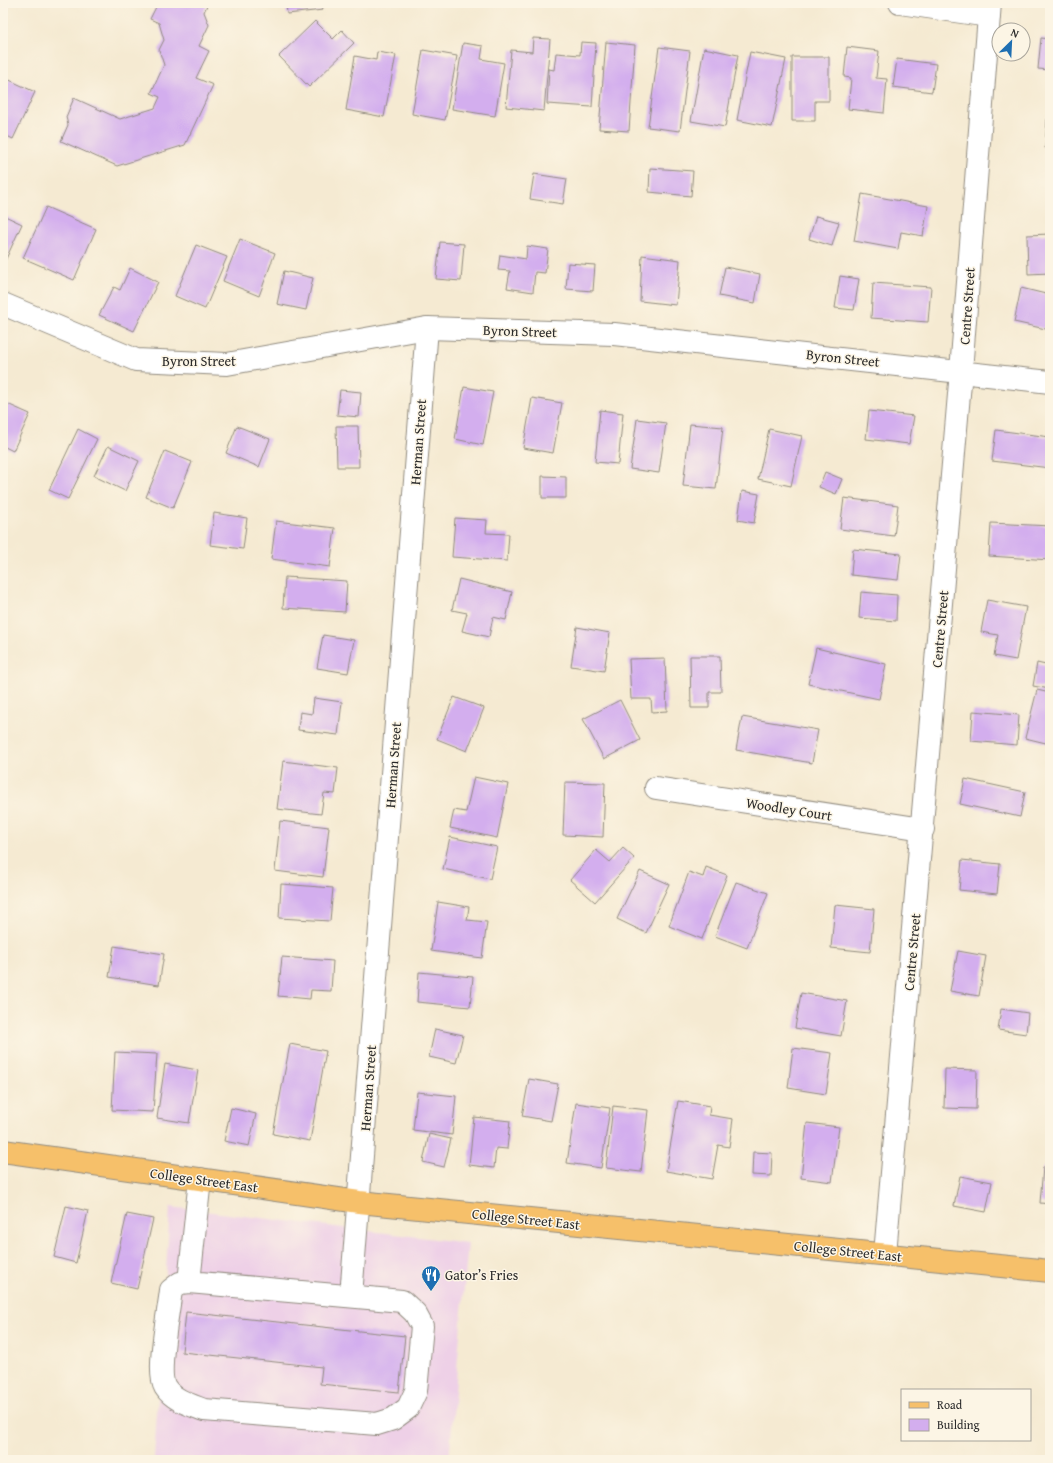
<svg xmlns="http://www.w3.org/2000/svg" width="1053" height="1463" font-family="'Gentium Book Plus',serif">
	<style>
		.built { fill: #eed0e7 }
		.building { fill: #d3aeee }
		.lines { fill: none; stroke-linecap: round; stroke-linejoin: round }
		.minor-casing { stroke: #908a7e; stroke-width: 24 }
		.major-casing { stroke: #908a7e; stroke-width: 24 }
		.minor { stroke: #fff; stroke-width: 22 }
		.major { stroke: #f6c06b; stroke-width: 22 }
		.labels { text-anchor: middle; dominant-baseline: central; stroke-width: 3; stroke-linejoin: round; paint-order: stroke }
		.street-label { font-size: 14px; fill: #2b2b2b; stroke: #fcf5e5 }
		.poi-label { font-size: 14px; fill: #2b2b2b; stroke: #fcf5e5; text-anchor: start }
	</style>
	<rect width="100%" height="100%" fill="#fcf5e5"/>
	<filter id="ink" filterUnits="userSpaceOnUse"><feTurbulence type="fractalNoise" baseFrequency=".025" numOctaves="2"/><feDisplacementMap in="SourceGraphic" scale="8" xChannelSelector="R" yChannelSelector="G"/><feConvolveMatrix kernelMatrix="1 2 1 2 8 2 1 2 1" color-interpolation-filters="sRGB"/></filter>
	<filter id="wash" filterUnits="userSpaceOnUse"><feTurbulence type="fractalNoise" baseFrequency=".012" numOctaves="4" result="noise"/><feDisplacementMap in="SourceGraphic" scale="16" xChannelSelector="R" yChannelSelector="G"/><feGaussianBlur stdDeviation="0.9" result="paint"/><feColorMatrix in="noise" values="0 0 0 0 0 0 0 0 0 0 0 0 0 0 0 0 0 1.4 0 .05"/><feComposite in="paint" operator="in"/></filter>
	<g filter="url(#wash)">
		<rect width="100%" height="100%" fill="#f5ead2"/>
		<polygon class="built" points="170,1207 468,1243 449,1460 154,1460"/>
		<g id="blocks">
			<g class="building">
				<polygon points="158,3 208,3 204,12 209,25 199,46 209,51 196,78 213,85 185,145 117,166 61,141 68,125 66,117 74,98 120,119 155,108 160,97 151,93 164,65 159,50 164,40 159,23 150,19"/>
				<polygon points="286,3 322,3 323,10 287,14"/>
				<polygon points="315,21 333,39 342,30 354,43 309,87 279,56"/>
				<polygon points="533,38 550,39 544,111 506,107 511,50 532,52"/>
				<polygon points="1041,38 1050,39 1050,70 1038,69"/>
				<polygon points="581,42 596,43 592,107 547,104 549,69 554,70 556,53 580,55"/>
				<polygon points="606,42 635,45 629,131 599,129"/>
				<polygon points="463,43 483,46 481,59 504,63 495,116 452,109"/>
				<polygon points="659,47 690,51 680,131 648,127"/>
				<polygon points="847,47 879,51 876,78 887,79 884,113 848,109 851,78 844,77"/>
				<polygon points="704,48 738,55 725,127 691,121"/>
				<polygon points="423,50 457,56 445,120 412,114"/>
				<polygon points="377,52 396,55 384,117 346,110 355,56 376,60"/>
				<polygon points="750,52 786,59 772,127 737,120"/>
				<polygon points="792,57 829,57 829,101 815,101 815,121 792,121"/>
				<polygon points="897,59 936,64 932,92 893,87"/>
				<polygon points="3,77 35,92 13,139 3,134"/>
				<polygon points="1047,119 1050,119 1050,148 1045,148"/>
				<polygon points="650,168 693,171 691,196 649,192"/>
				<polygon points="534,174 567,179 563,204 530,199"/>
				<polygon points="862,194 928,206 923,236 901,232 898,249 854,241"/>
				<polygon points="46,207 96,229 74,280 23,258"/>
				<polygon points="3,215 22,224 5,261 3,260"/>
				<polygon points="816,216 839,222 832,246 809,239"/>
				<polygon points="1050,234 1050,273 1028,274 1027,235"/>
				<polygon points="240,239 275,253 259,296 223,281"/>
				<polygon points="440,242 464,244 461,281 436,279"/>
				<polygon points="196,245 227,257 205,309 175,296"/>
				<polygon points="527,246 548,249 545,273 535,272 533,292 507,288 510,271 498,270 500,255 526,259"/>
				<polygon points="642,255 680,260 676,305 640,301"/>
				<polygon points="568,263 595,265 593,291 566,289"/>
				<polygon points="725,267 760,274 755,303 719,296"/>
				<polygon points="130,268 158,282 134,331 99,315 114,287 120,290"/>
				<polygon points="284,271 313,278 306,310 277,304"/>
				<polygon points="840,276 859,279 854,310 835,308"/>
				<polygon points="873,283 931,287 928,322 871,318"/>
				<polygon points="1021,288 1050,295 1050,330 1014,322"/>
				<polygon points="464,387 493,392 483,445 455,439"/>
				<polygon points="340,390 361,392 359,417 337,415"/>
				<polygon points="532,398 562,403 553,453 523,448"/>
				<polygon points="3,402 30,414 13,451 3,446"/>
				<polygon points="600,410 623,413 618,464 595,462"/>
				<polygon points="869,411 914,416 909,444 866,439"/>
				<polygon points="637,419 666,423 659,473 630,469"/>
				<polygon points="690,424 723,427 716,489 683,486"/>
				<polygon points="237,426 270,439 259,467 226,453"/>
				<polygon points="336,426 358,426 359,467 337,467"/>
				<polygon points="78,429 97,439 68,499 49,490"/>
				<polygon points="769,429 802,436 791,486 758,479"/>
				<polygon points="996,430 1050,437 1050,468 992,461"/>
				<polygon points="108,446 139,461 125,491 94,476"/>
				<polygon points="165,451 192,462 173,508 146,497"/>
				<polygon points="825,472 842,479 836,494 819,487"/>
				<polygon points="542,476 566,477 566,498 542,498"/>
				<polygon points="742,491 759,494 754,523 738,520"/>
				<polygon points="844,498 898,505 894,536 840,529"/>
				<polygon points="214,513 247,518 243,549 210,545"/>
				<polygon points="455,518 487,520 486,533 509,534 507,561 452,557"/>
				<polygon points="276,521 335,528 330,567 271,559"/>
				<polygon points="991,523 1050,526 1050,560 989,556"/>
				<polygon points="853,549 901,554 898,580 851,575"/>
				<polygon points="285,577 347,581 345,612 283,608"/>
				<polygon points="459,579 512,592 506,620 493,617 489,637 462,631 467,613 452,610"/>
				<polygon points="861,592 897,595 896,621 859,618"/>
				<polygon points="987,600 1026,607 1016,660 994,656 998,635 981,632"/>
				<polygon points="577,627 610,633 604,671 571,666"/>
				<polygon points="323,635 354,640 348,673 317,668"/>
				<polygon points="816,648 886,664 879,699 808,684"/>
				<polygon points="690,656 720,656 721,692 709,692 709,708 691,708"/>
				<polygon points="665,658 667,711 652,712 651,699 631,699 629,659"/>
				<polygon points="1037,663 1050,666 1050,689 1033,686"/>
				<polygon points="1037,690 1050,693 1050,744 1025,738"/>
				<polygon points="454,697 484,708 467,751 437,739"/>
				<polygon points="314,698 342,702 338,735 298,730 300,712 312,714"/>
				<polygon points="620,700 640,740 604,759 583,719"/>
				<polygon points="973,711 1019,715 1017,745 971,741"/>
				<polygon points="742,717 818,730 812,763 736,750"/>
				<polygon points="283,761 338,768 335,794 324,793 321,814 277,809"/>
				<polygon points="474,777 508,784 497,838 450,828 454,810 466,812"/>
				<polygon points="965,779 1025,792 1020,817 960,804"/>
				<polygon points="565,782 605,783 603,837 563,835"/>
				<polygon points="280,821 329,827 323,877 275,871"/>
				<polygon points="450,837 497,847 490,879 443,869"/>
				<polygon points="623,848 634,858 595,902 570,880 596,850 610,862"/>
				<polygon points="962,860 1000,864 997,894 959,890"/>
				<polygon points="706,867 727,875 702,939 669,926 689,872 703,877"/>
				<polygon points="640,871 669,884 646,933 617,919"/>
				<polygon points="736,882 768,893 747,948 715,936"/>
				<polygon points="281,884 333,888 330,921 279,918"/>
				<polygon points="438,902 469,907 467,920 487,922 482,958 431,951"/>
				<polygon points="835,905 874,909 870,952 831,948"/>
				<polygon points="114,946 164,954 159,985 109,977"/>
				<polygon points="958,951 986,956 979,996 950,991"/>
				<polygon points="282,957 333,961 331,991 311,990 310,999 278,996"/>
				<polygon points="419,972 473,977 470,1007 417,1002"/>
				<polygon points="801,993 847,1001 841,1036 795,1028"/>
				<polygon points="1001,1009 1028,1013 1026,1034 998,1030"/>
				<polygon points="435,1029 463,1035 456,1063 429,1057"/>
				<polygon points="290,1044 326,1051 310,1141 273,1134"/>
				<polygon points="793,1048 832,1053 826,1094 788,1088"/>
				<polygon points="115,1052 157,1054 153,1112 112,1110"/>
				<polygon points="165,1064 198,1070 189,1123 157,1118"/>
				<polygon points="945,1069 977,1070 976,1109 944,1108"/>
				<polygon points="529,1079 558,1084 551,1121 522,1116"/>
				<polygon points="3,1080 7,1080 4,1095 3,1095"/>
				<polygon points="417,1092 456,1096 452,1135 413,1130"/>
				<polygon points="678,1101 710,1106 709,1115 733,1119 729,1147 718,1145 712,1179 666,1171"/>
				<polygon points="576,1103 610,1108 601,1168 567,1163"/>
				<polygon points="613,1106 648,1110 641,1172 606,1168"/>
				<polygon points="231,1108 256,1114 249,1146 224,1141"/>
				<polygon points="474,1117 510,1121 507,1149 496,1148 494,1168 469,1165"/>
				<polygon points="807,1123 839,1127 832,1182 801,1178"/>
				<polygon points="429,1134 451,1139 444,1167 423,1162"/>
				<polygon points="753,1152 772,1153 771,1176 752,1175"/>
				<polygon points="1043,1167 1050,1167 1050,1204 1040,1203"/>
				<polygon points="960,1176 992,1182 986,1212 954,1206"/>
				<polygon points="66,1206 88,1211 76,1263 54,1257"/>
				<polygon points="127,1214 153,1219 137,1289 111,1283"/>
				<polygon points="186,1312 405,1336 399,1392 320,1384 322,1367 182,1352"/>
			</g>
		</g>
	</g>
	<g filter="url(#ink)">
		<use href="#blocks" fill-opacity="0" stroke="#908a7e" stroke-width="1"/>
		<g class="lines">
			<g class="minor-casing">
				<g id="minor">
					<polyline points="900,3 989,16"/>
					<polyline points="3,304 136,360 227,364 427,328 614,334 1050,382"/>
					<polyline points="656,788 923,829"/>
					<polyline points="885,1254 961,371 990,3"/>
					<path d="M 189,1282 L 402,1301 L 415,1313 L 422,1326 L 416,1391 L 408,1408 L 393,1419 L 377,1424 L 204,1410 C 191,1405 173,1400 165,1387 C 156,1372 169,1310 171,1290 L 180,1283 L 189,1282 L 200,1179"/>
					<polyline points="351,1296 427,328"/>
				</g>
			</g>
			<g class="major-casing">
				<polyline id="major" points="3,1151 359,1202 1050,1271"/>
			</g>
			<use href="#minor" class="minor"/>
			<use href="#major" class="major"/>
		</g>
	</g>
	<defs>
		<g id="restaurant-pin" transform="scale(1)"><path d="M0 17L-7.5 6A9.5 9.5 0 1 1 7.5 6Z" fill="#1f6fb2" stroke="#fcf5e5"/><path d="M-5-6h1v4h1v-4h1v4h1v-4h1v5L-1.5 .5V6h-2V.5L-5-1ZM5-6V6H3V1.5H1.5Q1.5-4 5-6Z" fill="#fff"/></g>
	</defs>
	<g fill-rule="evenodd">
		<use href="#restaurant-pin" x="431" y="1275"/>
	</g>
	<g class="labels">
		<g class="street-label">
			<text transform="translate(967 306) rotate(-86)">Centre Street</text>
			<text transform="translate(520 331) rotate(2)">Byron Street</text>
			<text transform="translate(843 358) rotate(6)">Byron Street</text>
			<text x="199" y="361">Byron Street</text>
			<text transform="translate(418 442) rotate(-86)">Herman Street</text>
			<text transform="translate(940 629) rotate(-85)">Centre Street</text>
			<text transform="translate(393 765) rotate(-86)">Herman Street</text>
			<text transform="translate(789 809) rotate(9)">Woodley Court</text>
			<text transform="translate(912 952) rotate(-85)">Centre Street</text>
			<text transform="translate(368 1088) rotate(-86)">Herman Street</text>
			<text transform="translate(204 1180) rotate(8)">College Street East</text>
			<text transform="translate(526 1219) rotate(6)">College Street East</text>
			<text transform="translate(848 1251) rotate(6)">College Street East</text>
		</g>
		<g class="poi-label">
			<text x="445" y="1275">Gator’s Fries</text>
		</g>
	</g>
	<rect width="1053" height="1463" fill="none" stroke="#fcf5e5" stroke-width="16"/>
	<rect x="901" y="1389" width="130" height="52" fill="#fcf5e5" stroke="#a8a49b"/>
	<rect x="909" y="1402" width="20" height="6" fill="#f6c06b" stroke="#a8a49b"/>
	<text x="937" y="1409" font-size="12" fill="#2b2b2b">Road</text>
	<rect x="909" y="1419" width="20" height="12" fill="#d3aeee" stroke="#a8a49b"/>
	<text x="937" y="1429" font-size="12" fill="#2b2b2b">Building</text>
	<g transform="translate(1011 42) rotate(24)"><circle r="19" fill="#fcf5e5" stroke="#a8a49b"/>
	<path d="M0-3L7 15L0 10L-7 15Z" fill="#1f6fb2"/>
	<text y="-6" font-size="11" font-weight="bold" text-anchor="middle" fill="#2b2b2b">N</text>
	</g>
</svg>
